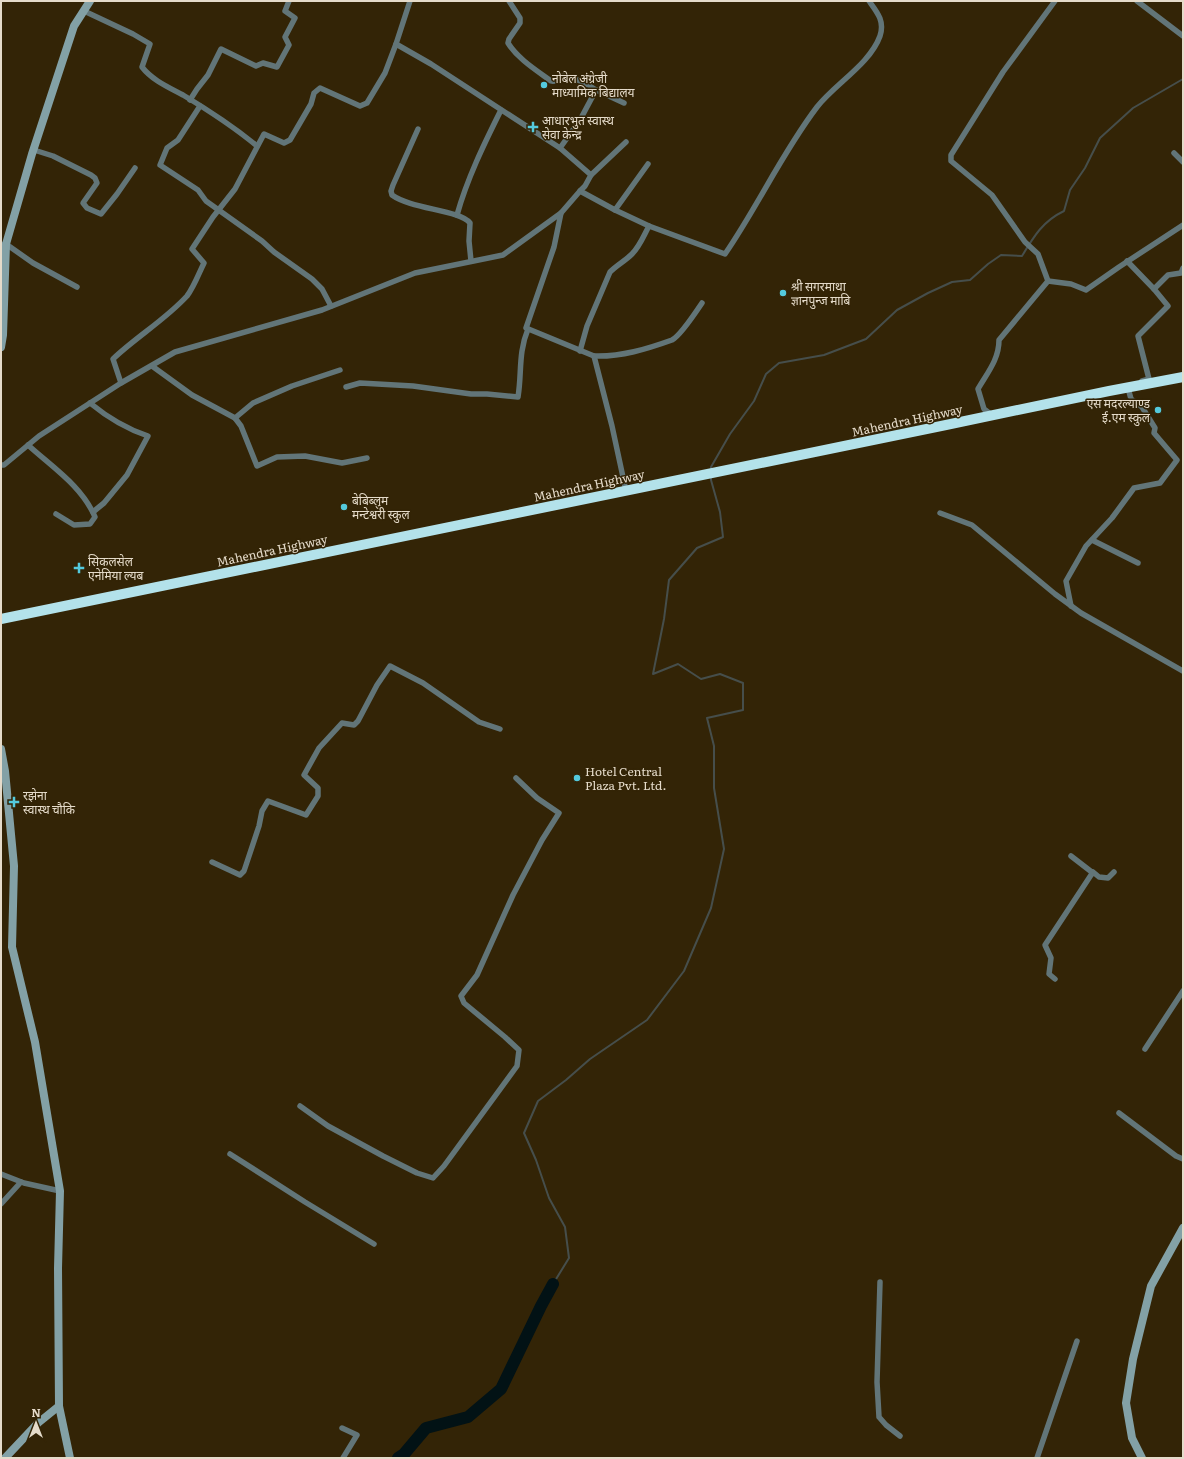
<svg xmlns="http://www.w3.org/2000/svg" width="1184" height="1459" font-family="Literata,'Noto Sans Devanagari',serif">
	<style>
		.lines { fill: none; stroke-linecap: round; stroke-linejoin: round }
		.stream { stroke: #464e4b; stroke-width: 2 }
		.river { stroke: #021215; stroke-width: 12 }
		.street { stroke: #627578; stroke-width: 5.5 }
		.secondary { stroke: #83a1a6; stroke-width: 8 }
		.highway { stroke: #b3e2ea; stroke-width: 10 }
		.poi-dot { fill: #54cadd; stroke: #332406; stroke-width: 1.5 }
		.labels { text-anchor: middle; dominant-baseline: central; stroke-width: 3; stroke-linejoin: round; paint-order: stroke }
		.poi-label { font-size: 12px; fill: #e5dbca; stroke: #332406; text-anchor: start }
		.street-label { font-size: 12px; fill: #e5dbca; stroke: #332406 }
	</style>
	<rect width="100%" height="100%" fill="#332406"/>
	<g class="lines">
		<g class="stream">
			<path d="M 711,469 L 711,467 L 730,434 L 754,401 L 766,374 L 779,363 L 824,355 L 866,339 L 897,310 L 928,293 L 952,282 L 970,280 L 988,264 L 1001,255 L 1022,256 C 1034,236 1043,221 1064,211 L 1070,190 L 1085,168 L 1100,138 L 1133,108 L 1183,79"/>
			<polyline points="553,1284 569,1258 565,1227 549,1198 536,1160 524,1133 538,1101 566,1080 590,1059 647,1020 684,971 711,908 724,849 714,788 714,746 707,718 743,710 743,683 720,674 701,679 678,664 653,674 664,619 669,580 697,548 723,537 720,512 711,480 711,477"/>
		</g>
		<polyline class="river" points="398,1458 404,1454 426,1428 468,1417 501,1389 541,1306 553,1284"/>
		<g class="street">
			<polyline points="410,1 396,44 431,64 560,148"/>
			<path d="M 509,1 L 520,18 L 520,23 L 509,39 L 508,43 C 518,59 536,70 551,81 C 557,83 560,77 565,75 L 585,83 L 596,90 L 580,120 L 560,148 L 591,175 L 585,186 L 580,191 L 615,210 L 649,226 L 725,254 C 758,206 782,153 817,107 C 835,84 870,64 880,36 C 885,21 877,12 869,1"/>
			<polyline points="1137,1 1183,36"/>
			<path d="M 84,11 L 133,34 L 150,44 L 142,67 C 152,80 168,87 183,95 C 208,110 234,127 257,146"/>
			<polyline points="596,90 624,103"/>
			<polyline points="190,100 197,89 208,75 221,49 256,66 263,63 277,67 289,45 285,37 295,18 285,11 289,1"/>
			<polyline points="200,106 178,140 167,148 160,165 198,190 206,201 262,241 274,252 312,279 322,289 331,306"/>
			<path d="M 418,129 L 393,185 L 391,191 L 392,195 C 411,209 460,210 470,223 L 469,241 L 471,261"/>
			<polyline points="34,150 53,156 91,175 95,178 97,183 83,203 87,208 101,214 117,194 135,168"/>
			<polyline points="1174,153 1183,162"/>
			<polyline points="591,175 626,142"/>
			<polyline points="615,210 648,164"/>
			<polyline points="561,213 554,247 526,328 594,356 612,426 626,491"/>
			<path d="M 457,215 C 467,179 484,144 501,110"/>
			<polyline points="1,245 6,244 33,263 77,287"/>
			<polyline points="1127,261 1154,289"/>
			<polyline points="1048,281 1038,254 1025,242 992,195 951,161 951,155 1003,72 1055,1"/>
			<path d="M 580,351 L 587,326 L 610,272 C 617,265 625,261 632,254 C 640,246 644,235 649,226"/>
			<path d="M 594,356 C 621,357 647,349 672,340 C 680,336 696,312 702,303"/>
			<polyline points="152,366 192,395 235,418 253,403 292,386 340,370"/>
			<polyline points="1142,381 1149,379 1138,336 1168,306 1154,289 1168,275 1181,273 1183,268"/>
			<path d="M 121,383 L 113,359 C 136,337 165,320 187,296 C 194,287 199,273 204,263 L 192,249 L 213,217 L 235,189 L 264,134 L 284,143 L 290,140 L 311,104 L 314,93 L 320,88 L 360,106 L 367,103 L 385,73 L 396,44"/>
			<path d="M 346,387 L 360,383 L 413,386 L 471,394 L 487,394 L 518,397 C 522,373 518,353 528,329"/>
			<path d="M 90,403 C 107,417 127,429 148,436 L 127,475 L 104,503 L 93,512"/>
			<path d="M 993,416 L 984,409 L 978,389 C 988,372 999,359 999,340 L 1048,281 L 1071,284 L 1086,290 L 1119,267 L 1183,225"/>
			<polyline points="235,418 241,426 257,466 277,457 305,456 342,463 367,458"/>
			<path d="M 28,445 C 52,467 82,486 95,517 L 90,524 L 74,525 L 56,514"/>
			<polyline points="1,465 4,465 39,436 121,383 175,352 322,310 415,273 503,255 561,213 580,191"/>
			<polyline points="940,513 972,525 1055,594 1081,613 1183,671"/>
			<polyline points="1092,540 1138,563"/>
			<polyline points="1071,606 1066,581 1086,546 1112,518 1134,488 1160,483 1177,460 1154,433 1155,428 1142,407 1131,399 1128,388"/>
			<polyline points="1071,856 1093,873"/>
			<polyline points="212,862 240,875 244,871 259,826 262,811 268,801 306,815 318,796 318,788 304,775 319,748 342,723 354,725 358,721 377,685 390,666 423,683 479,722 500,729"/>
			<polyline points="1055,979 1049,974 1051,958 1045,945 1093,872 1099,877 1108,878 1114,872"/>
			<polyline points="1145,1049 1183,991"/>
			<polyline points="300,1106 328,1126 383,1156 417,1173 433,1178 444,1166 517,1066 519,1050 505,1037 464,1003 461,996 477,975 513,895 542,840 559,813 537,798 516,778"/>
			<polyline points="1119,1113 1176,1156 1183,1159"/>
			<polyline points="230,1154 305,1202 374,1244"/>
			<polyline points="1,1174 24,1183 60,1191"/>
			<polyline points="1,1204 21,1182"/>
			<polyline points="880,1282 877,1382 879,1417 886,1425 900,1436"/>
			<polyline points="342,1428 357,1435 343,1458"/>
			<polyline points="1037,1458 1077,1341"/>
		</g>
		<g class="secondary">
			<polyline points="1,347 3,335 6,244 32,154 74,26 90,1"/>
			<polyline points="1,749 5,771 14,866 12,947 35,1042 60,1191 58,1268 59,1406 38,1423 5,1458"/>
			<polyline points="59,1406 70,1458"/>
			<polyline points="1142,1458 1132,1438 1126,1403 1133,1359 1151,1286 1183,1228"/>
		</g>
		<polyline class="highway" points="1,619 946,425 1109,391 1183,377"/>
	</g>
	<g class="poi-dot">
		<circle cx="544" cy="85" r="4"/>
		<path d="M531 121h4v4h4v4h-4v4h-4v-4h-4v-4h4z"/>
		<circle cx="783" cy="293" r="4"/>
		<circle cx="1158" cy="410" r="4"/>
		<circle cx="344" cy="507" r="4"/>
		<path d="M77 562h4v4h4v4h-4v4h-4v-4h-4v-4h4z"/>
		<circle cx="577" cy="778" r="4"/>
		<path d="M12 796h4v4h4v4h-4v4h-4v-4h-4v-4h4z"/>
	</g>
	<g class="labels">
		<g class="poi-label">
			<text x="552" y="78">नोबेल अंग्रेजी<tspan x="552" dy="14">माध्यामिक बिद्यालय</tspan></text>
			<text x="542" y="120">आधारभुत स्वास्थ<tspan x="542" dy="14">सेवा केन्द्र</tspan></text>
			<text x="791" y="286">श्री सगरमाथा<tspan x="791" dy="14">ज्ञानपुन्ज माबि</tspan></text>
			<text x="1150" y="403" text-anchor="end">एस मदरल्याण्ड<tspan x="1150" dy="14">ई.एम स्कुल</tspan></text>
			<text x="352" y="500">बेबिब्लुम<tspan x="352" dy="14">मन्टेश्वरी स्कुल</tspan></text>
			<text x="88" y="561">सिकलसेल<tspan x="88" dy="14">एनेमिया ल्यब</tspan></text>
			<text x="585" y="771">Hotel Central<tspan x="585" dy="14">Plaza Pvt. Ltd.</tspan></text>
			<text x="23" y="795">रझेना<tspan x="23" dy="14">स्वास्थ चौकि</tspan></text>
		</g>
		<g class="street-label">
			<text transform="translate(907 420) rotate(-12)">Mahendra Highway</text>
			<text transform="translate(589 485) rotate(-12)">Mahendra Highway</text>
			<text transform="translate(272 550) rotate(-12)">Mahendra Highway</text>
		</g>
	</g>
	<rect width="1184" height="1459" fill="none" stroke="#e5dbca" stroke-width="4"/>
	<g transform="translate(36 1423)" stroke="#332406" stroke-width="3" paint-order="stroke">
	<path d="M0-3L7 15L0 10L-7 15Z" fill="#e5dbca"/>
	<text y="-6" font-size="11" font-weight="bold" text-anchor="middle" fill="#e5dbca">N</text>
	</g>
</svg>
